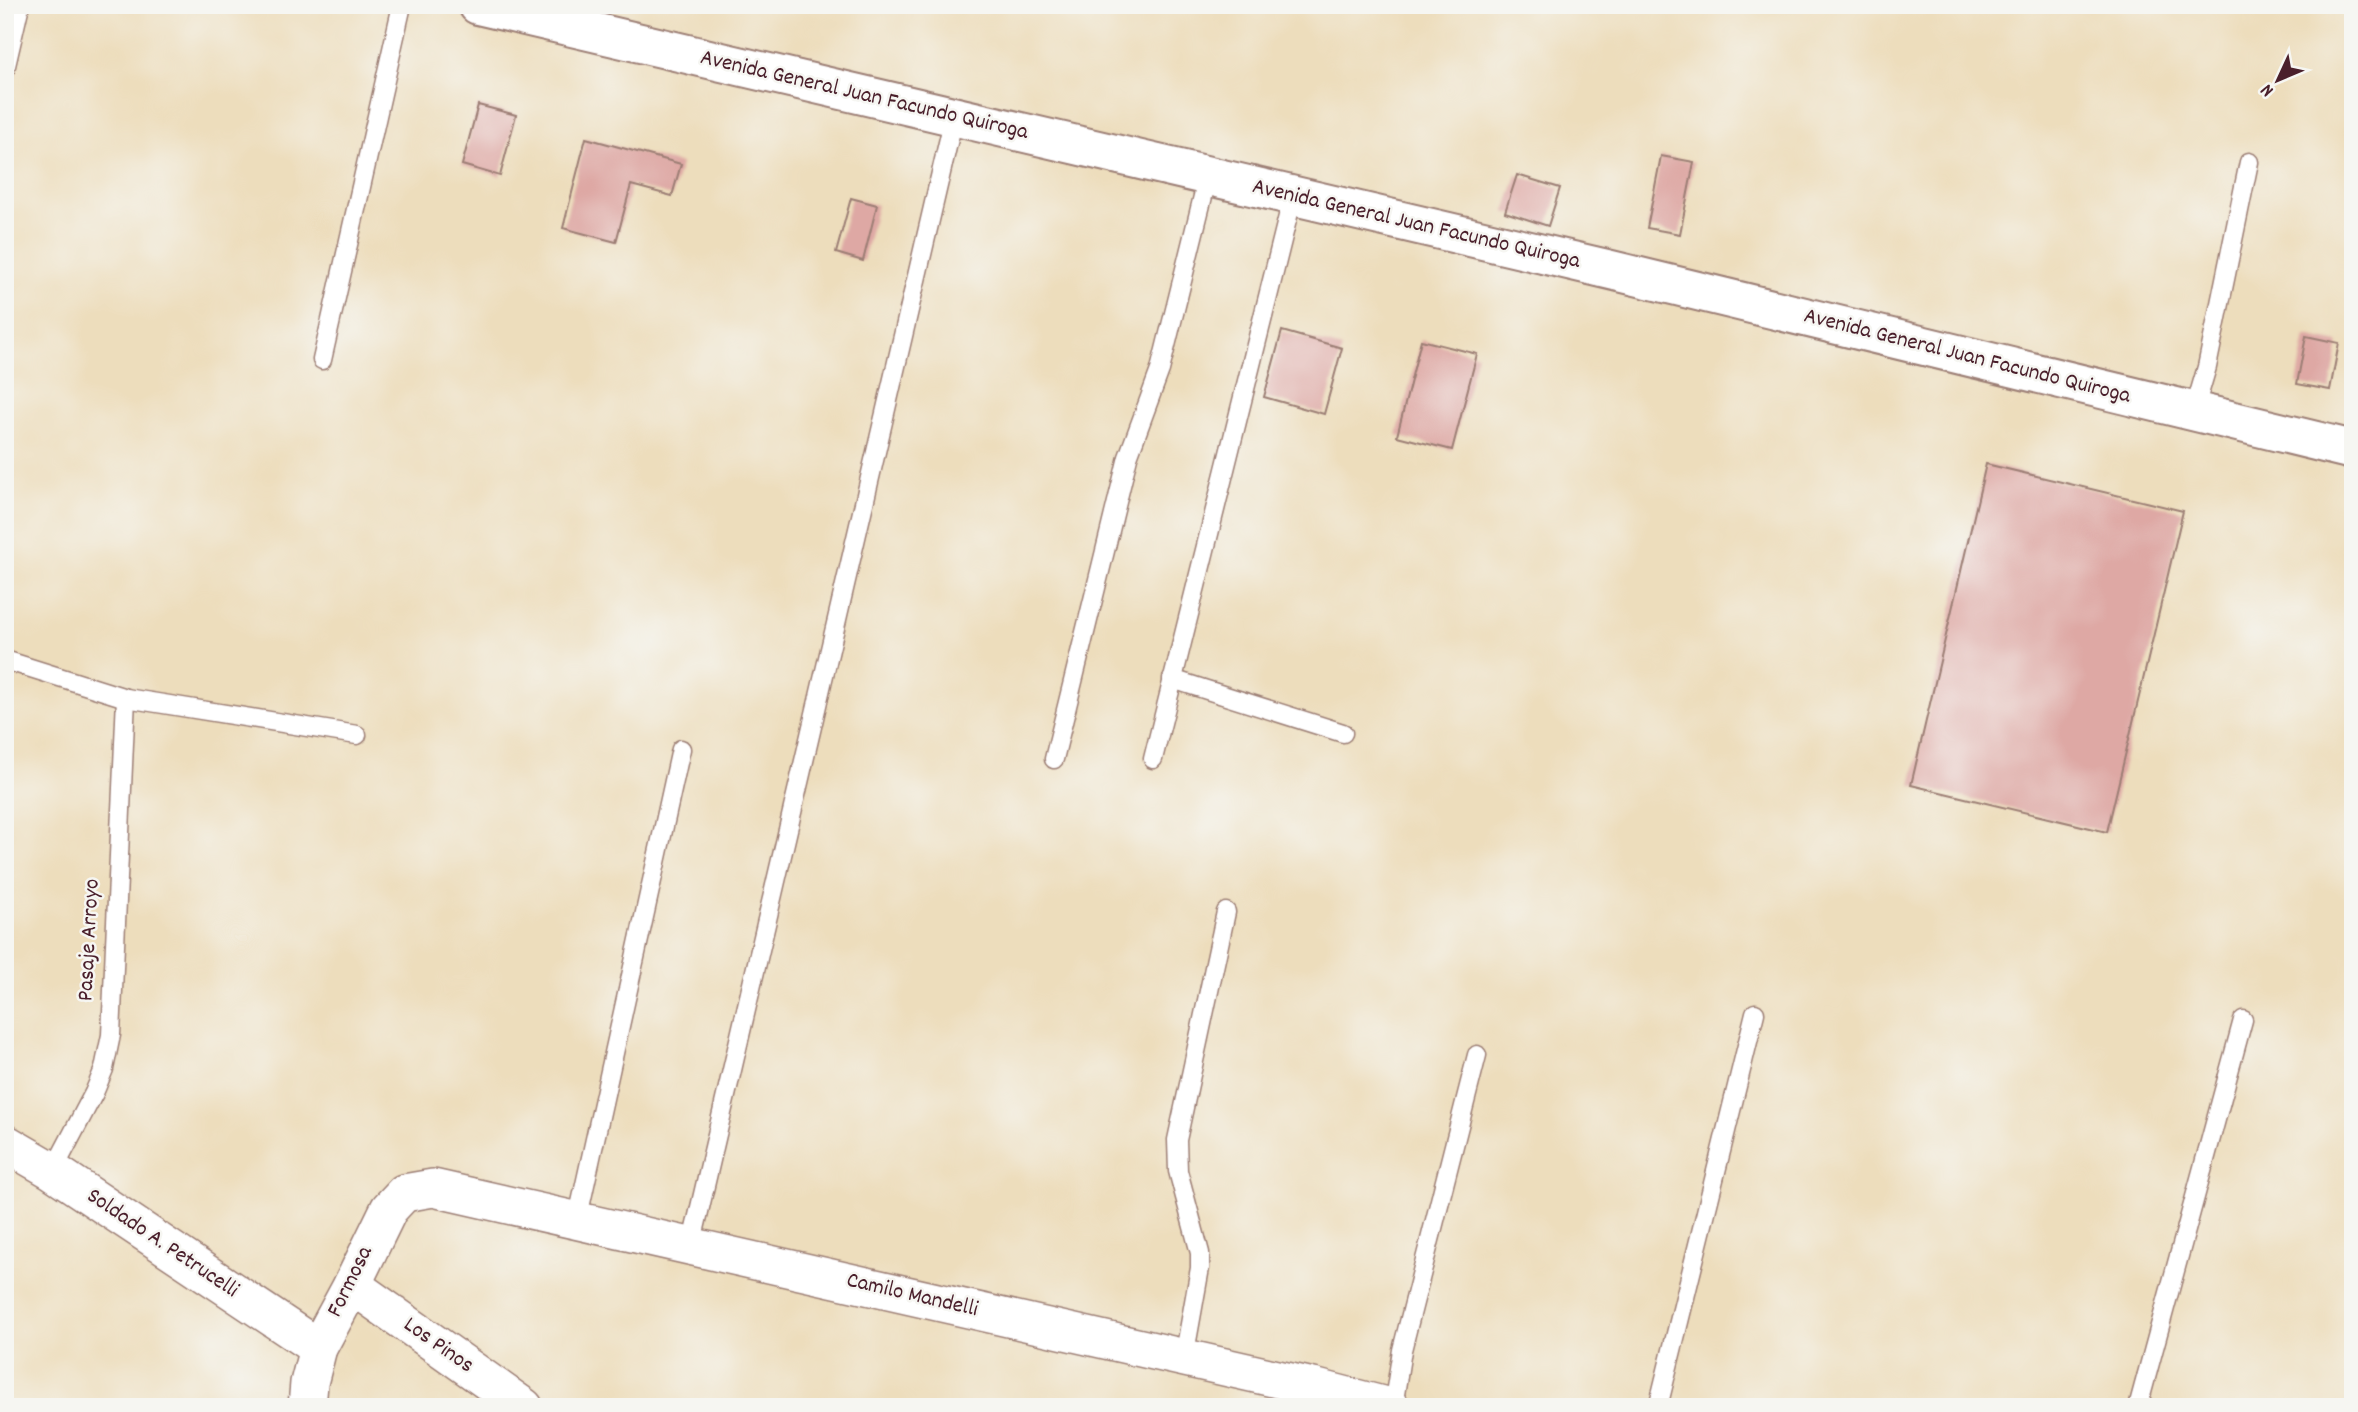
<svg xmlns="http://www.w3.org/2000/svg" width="2358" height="1412" font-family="Dekko,sans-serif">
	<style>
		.building { fill: #dea8a4 }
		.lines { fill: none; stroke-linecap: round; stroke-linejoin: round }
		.service-casing { stroke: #9c7e74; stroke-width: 21 }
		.minor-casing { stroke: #9c7e74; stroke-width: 40 }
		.tertiary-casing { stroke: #9c7e74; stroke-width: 42 }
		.service { stroke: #fff; stroke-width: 18 }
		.minor { stroke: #fff; stroke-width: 37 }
		.tertiary { stroke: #fff; stroke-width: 38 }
		.labels { text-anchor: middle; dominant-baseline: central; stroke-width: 5; stroke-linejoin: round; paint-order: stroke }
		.street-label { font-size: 23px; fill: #4a1f2b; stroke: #f6f6f2 }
	</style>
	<rect width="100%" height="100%" fill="#f6f6f2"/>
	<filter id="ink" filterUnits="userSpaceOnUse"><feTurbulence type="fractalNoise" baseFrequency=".0143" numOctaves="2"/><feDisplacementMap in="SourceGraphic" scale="14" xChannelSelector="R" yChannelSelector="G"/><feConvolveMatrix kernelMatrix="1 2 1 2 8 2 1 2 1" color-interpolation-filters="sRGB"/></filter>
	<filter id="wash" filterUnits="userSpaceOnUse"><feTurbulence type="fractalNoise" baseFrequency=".00686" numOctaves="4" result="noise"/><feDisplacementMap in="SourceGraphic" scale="28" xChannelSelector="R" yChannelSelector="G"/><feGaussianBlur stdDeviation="1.57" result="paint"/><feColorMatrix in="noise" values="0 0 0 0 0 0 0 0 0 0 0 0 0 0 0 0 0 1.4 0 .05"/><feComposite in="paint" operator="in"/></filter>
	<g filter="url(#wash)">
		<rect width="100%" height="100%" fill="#edddbc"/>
		<g id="blocks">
			<g class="building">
				<polygon points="478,105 516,115 500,176 462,165"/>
				<polygon points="586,138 681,164 672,196 631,185 616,242 563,228"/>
				<polygon points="1661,156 1694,162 1680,234 1647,228"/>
				<polygon points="1517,175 1560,188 1548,226 1505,212"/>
				<polygon points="851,198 877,205 863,261 836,253"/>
				<polygon points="1282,331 1342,348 1324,414 1264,397"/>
				<polygon points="2306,336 2339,343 2330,390 2297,384"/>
				<polygon points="1421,340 1477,354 1452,450 1397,436"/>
				<polygon points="1986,464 2183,511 2107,832 1911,785"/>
			</g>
		</g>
	</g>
	<g filter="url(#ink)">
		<use href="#blocks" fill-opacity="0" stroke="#9c7e74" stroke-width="2"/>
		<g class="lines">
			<g class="service-casing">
				<g id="service">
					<polyline points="5,70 20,5"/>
					<polyline points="322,360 402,5"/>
					<polyline points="2194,411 2207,367 2249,162"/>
					<polyline points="5,660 126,698 357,735"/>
					<polyline points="1172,679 1343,733"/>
					<polyline points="1054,759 1128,457 1160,370 1208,176"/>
					<polyline points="1153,759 1293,196"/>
					<polyline points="53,1171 94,1093 104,1069 111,1035 126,698"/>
					<polyline points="577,1221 681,749"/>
					<polyline points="691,1246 954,117"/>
					<polyline points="1184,1358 1200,1268 1200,1253 1178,1171 1177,1140 1226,912"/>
					<polyline points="1393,1407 1402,1350 1477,1055"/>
					<polyline points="1658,1407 1755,1013"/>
					<polyline points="2138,1407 2243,1020"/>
				</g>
			</g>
			<g class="minor-casing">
				<g id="minor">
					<polyline points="5,1143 53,1171 318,1348"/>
					<polyline points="352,1285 524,1407"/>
					<polyline points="307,1407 309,1383 318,1348 352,1285 389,1209 404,1193 433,1188 1313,1387 1390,1407"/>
				</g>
			</g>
			<g class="tertiary-casing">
				<polyline id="tertiary" points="478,5 1611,270 2353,450"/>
			</g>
			<use href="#service" class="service"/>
			<use href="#minor" class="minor"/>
			<use href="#tertiary" class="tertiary"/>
		</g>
	</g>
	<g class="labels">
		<g class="street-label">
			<text transform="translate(864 96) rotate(13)">Avenida General Juan Facundo Quiroga</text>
			<text transform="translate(1416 225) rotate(13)">Avenida General Juan Facundo Quiroga</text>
			<text transform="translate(1967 357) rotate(14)">Avenida General Juan Facundo Quiroga</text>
			<text transform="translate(90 940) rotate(-87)">Pasaje Arroyo</text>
			<text transform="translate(162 1244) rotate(34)">Soldado A. Petrucelli</text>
			<text transform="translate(351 1282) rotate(-64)">Formosa</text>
			<text transform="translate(912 1296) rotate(13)">Camilo Mandelli</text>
			<text transform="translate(438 1346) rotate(35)">Los Pinos</text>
		</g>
	</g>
	<rect width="2358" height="1412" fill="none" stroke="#f6f6f2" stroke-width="28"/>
	<g transform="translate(2278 80) rotate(226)" stroke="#f6f6f2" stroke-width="5" paint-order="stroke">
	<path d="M0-5L12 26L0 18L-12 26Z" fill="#4a1f2b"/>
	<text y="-10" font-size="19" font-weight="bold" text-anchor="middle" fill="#4a1f2b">N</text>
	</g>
</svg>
